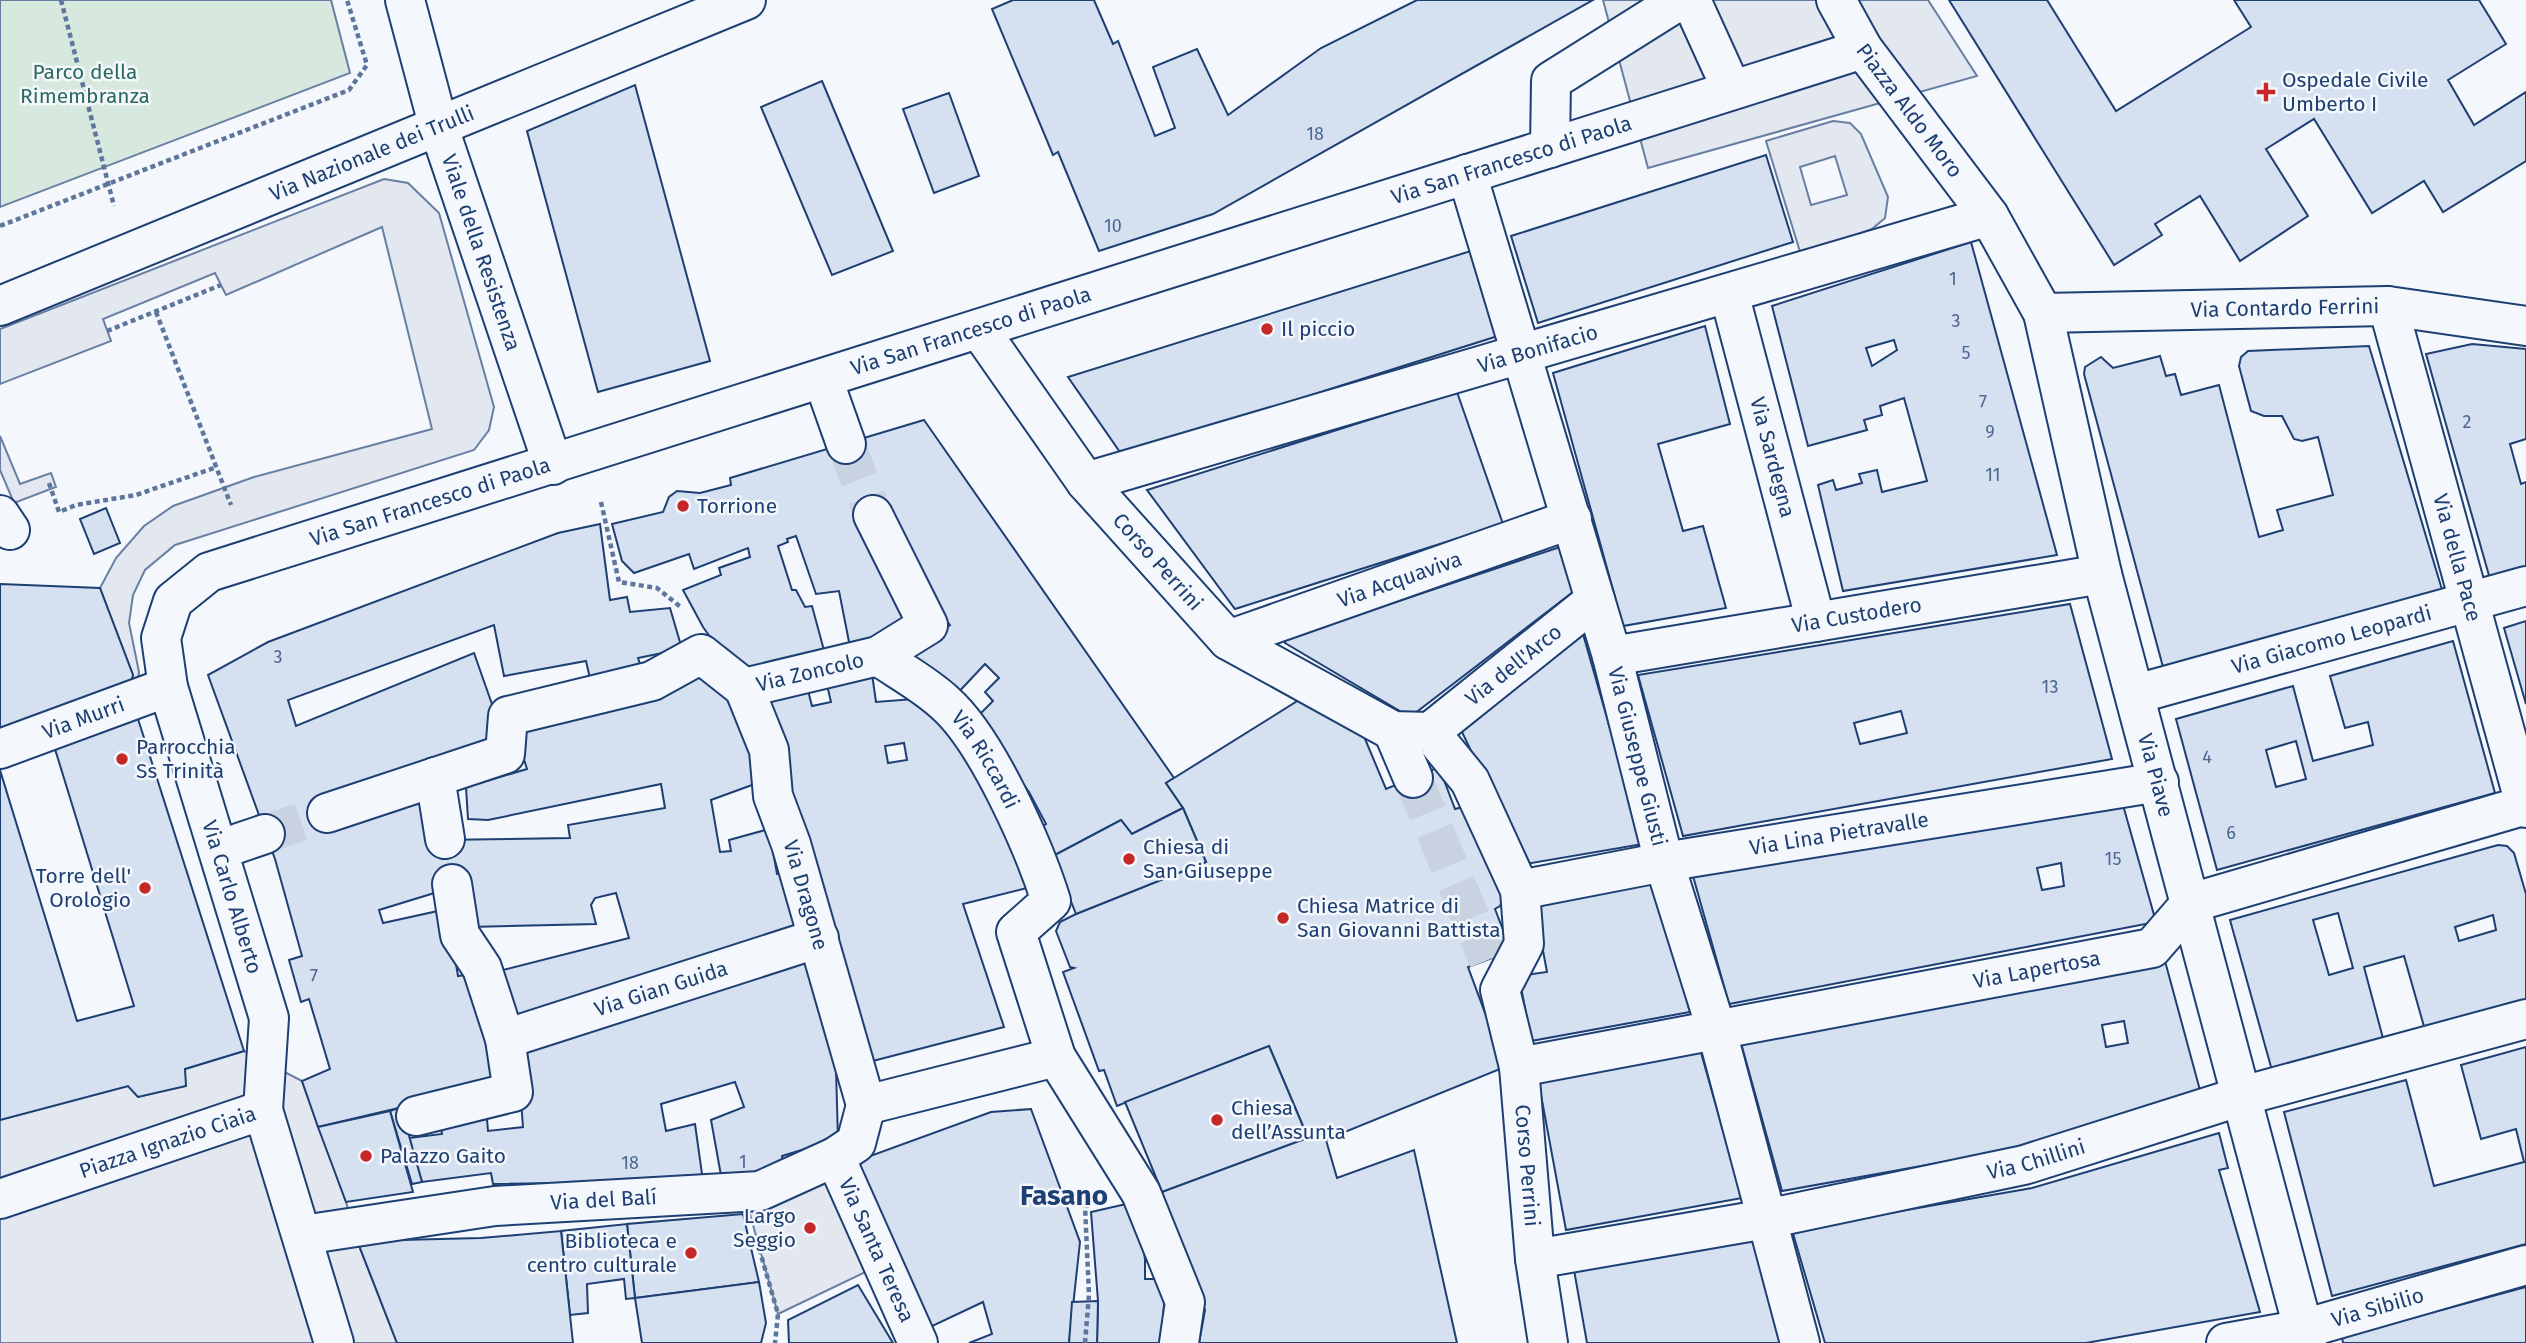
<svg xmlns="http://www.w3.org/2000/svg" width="2526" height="1343" font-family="'Fira Sans',sans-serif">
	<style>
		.green { fill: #d7e8df; stroke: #687fa3; stroke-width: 2 }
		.parking { fill: #e3e8f0; stroke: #687fa3; stroke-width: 2; fill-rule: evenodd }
		.building { fill: #d5e0f0; stroke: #1d3f73; stroke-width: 2; fill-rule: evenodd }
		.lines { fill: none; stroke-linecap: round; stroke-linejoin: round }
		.minor-tunnel { stroke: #c9d2e0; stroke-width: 38; stroke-dasharray: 38 19; stroke-linecap: butt }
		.minor-casing { stroke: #1d3f73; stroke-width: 42 }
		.tertiary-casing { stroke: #1d3f73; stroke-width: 42 }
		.path { stroke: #5e769c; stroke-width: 4.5; stroke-dasharray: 5 3.5; stroke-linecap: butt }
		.minor { stroke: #f4f7fb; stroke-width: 38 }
		.tertiary { stroke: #f4f7fb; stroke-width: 38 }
		.poi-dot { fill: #c62828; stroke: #f4f7fb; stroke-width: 2.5 }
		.labels { text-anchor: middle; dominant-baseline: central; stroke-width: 5; stroke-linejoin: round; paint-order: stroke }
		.number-label { font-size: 18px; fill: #4b6792 }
		.park-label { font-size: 21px; fill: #2c6c60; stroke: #f4f7fb }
		.poi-label { font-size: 21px; fill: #1d3f73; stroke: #f4f7fb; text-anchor: start }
		.street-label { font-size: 21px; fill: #1d3f73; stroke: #f4f7fb }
		.district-label { font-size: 28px; font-weight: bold; fill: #1d3f73; stroke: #f4f7fb }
	</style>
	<rect width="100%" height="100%" fill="#f4f7fb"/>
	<polygon class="green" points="0,0 331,0 350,73 0,207"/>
	<g class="parking">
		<polygon points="1603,0 1928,0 1977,76 1648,168"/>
		<path d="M 1833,121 L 1850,123 L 1861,134 L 1888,197 L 1885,218 L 1872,229 L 1801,255 L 1766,141 ZM 1835,156 L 1847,195 L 1811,205 L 1800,167 Z"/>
		<polygon points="384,179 408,183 439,213 494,407 489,430 474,450 175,545 145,570 133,595 129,623 139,672 138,679 131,683 133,675 100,588 116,558 144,526 173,506 254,477 432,429 382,227 226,295 215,273 103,319 111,341 0,384 0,329"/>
		<polygon points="0,436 20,484 51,473 56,487 14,503 0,470"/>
		<polygon points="244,1051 302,1081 346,1202 358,1243 397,1343 0,1343 0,1120 128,1086 138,1097 185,1086 185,1069"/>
		<polygon points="835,1157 882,1264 778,1314 744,1193"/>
	</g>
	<g class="building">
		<polygon points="1013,0 1094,0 1113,44 1118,41 1155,136 1175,128 1153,67 1197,49 1228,115 1321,48 1417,0 1593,0 1213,214 1099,251 1058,152 1053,155 992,9"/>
		<polygon points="1949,0 2047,0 2116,111 2251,27 2234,0 2479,0 2506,44 2448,80 2474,125 2526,92 2526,161 2443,212 2424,181 2372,213 2314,119 2266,149 2308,216 2240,261 2200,196 2155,224 2162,235 2114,265"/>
		<polygon points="822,81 893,251 832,275 761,107"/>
		<polygon points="635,85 710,361 598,392 527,131"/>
		<polygon points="949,93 979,176 934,193 903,109"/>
		<polygon points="1766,155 1793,242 1538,323 1511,236"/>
		<path d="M 1971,242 L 2057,555 L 1843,591 L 1818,485 L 1833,480 L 1836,490 L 1862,483 L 1859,474 L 1877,470 L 1882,492 L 1927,481 L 1904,398 L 1880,406 L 1882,415 L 1864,420 L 1867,430 L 1808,446 L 1772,306 ZM 1894,340 L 1897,350 L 1872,366 L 1866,348 Z"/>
		<polygon points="1474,250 1501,335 1122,455 1068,377"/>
		<polygon points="1705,326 1730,424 1658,444 1683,531 1703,526 1726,608 1623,626 1553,373"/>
		<polygon points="2472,344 2526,349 2526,439 2510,444 2521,484 2526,482 2526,569 2490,579 2426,354"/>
		<polygon points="2369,346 2443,593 2163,667 2084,374 2085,367 2101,357 2113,368 2160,356 2166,376 2175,374 2181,395 2219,385 2259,537 2283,530 2277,510 2333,495 2318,437 2302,441 2294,439 2282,416 2264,416 2251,411 2239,366 2241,357 2248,351"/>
		<polygon points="1457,392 1503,524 1235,609 1147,490"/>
		<polygon points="924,420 1174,778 1166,783 1183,808 1132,834 1121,820 1055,855 1039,829 1046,824 1029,792 975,719 993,701 985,692 999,678 985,664 953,698 907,657 950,625 919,587 912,625 851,652 839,591 816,594 796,536 787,539 788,542 778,546 792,590 796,590 805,607 812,606 825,654 738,676 703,627 683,590 721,575 719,568 750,557 748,548 694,569 689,554 634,573 622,561 612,524 663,512 669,497 677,491 700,493 731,485 730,478"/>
		<polygon points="106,508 120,543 94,554 80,519"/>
		<polygon points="600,524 610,600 627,597 630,612 670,608 682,649 638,658 643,673 592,687 586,661 504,676 494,625 288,700 296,726 474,653 500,727 493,740 424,793 438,840 570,838 568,825 665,808 661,784 488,820 468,819 466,787 527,769 515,731 704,673 732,688 763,781 711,800 720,852 731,851 729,840 769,829 777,874 792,872 806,933 507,1024 491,973 629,938 616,893 595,898 591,905 596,924 469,927 441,891 379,910 383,923 447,909 458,976 472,974 496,1085 318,1127 302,1081 330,1069 309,999 301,1002 289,960 302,956 275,859 208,675 268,642 558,533"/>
		<polygon points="1560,547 1573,592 1410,717 1285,643 1285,639"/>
		<polygon points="0,584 100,588 133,675 131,683 0,729"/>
		<path d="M 2070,604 L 2112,759 L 1683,836 L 1638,675 ZM 1901,711 L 1907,733 L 1860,744 L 1854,723 Z"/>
		<polygon points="2526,621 2526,704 2504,628"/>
		<polygon points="1583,634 1643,844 1526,864 1461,730"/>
		<path d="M 2453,641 L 2495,793 L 2217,870 L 2176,719 L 2293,686 L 2313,761 L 2373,745 L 2368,722 L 2345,728 L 2330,676 ZM 2296,741 L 2306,779 L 2276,787 L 2266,750 Z"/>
		<path d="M 871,667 L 876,702 L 927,698 L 962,746 L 1031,887 L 963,904 L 1004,1027 L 865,1063 L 775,765 L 760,698 L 806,683 L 812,706 L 831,702 L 825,676 ZM 904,743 L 907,760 L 888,763 L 885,746 Z"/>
		<polygon points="1299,700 1363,734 1386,789 1439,767 1455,809 1463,807 1504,895 1500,906 1495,909 1511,951 1468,967 1505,1067 1340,1134 1337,1127 1308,1138 1269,1046 1117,1106 1104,1070 1099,1071 1063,972 1074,968 1070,967 1056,931 1060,922 1076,914 1206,862 1183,808 1166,783"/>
		<polygon points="138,719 244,1051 185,1069 186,1086 138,1097 128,1086 0,1120 0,770 77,1021 134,1006 55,749"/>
		<path d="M 2121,798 L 2156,922 L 1729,1004 L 1693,876 ZM 2061,863 L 2064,886 L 2042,890 L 2037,868 Z"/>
		<polygon points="1183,808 1206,862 1076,914 1053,856 1121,820 1132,834"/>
		<path d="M 2498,845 L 2507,846 L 2514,853 L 2526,894 L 2526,1002 L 2425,1030 L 2404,956 L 2364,967 L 2384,1042 L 2273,1074 L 2230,920 ZM 2338,913 L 2353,968 L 2329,975 L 2313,920 ZM 2493,915 L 2496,930 L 2459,941 L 2455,927 Z"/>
		<polygon points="1653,881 1690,1012 1531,1041 1519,976 1547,972 1534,903"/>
		<polygon points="810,952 835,1034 838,1139 782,1156 784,1169 722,1181 711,1120 744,1107 735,1082 661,1104 666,1131 695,1124 703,1181 493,1184 491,1173 422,1182 409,1138 442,1134 440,1123 487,1119 488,1131 523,1127 517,1048"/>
		<path d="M 2165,961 L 2201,1094 L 2016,1149 L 1782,1191 L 1741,1043 ZM 2124,1021 L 2128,1043 L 2106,1047 L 2102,1025 Z"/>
		<polygon points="1269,1046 1308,1138 1162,1192 1125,1102"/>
		<polygon points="2526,1047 2526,1244 2332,1296 2284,1112 2406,1080 2434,1186 2524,1162 2516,1129 2481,1139 2461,1065"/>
		<polygon points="1700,1049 1742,1198 1566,1230 1538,1079"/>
		<polygon points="401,1107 422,1182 412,1184 390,1111"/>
		<polygon points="1031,1109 1080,1242 1069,1343 969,1343 992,1334 983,1302 926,1329 851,1163 991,1112"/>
		<polygon points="390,1111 413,1192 346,1202 318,1127"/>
		<polygon points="1337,1127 1340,1134 1326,1140 1337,1178 1414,1150 1457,1343 1199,1343 1205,1310 1162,1192"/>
		<polygon points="2219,1133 2228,1168 2219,1170 2260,1312 2086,1343 1825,1343 1792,1230 2032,1188"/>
		<polygon points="1135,1202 1145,1259 1145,1279 1166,1279 1161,1343 1097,1343 1098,1301 1091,1212"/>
		<polygon points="743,1214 759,1282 635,1298 627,1224"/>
		<polygon points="627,1224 635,1298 626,1299 624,1279 587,1284 588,1313 570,1315 561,1231"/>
		<polygon points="561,1231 573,1343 397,1343 358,1243 360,1241 481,1238"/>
		<polygon points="1754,1237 1784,1343 1587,1343 1574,1270"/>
		<polygon points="759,1282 766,1323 761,1343 642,1343 635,1298"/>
		<polygon points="858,1285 893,1343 789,1343 788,1320"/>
		<polygon points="2526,1287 2526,1343 2343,1343 2342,1337"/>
		<polygon points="1098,1301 1097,1343 1069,1343 1072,1302"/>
	</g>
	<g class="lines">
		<g class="minor-tunnel">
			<polyline points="846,444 873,515"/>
			<polyline points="1413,778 1488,960"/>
			<polyline points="265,834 327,813"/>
		</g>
		<g class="minor-casing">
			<g id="minor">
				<path id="s1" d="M 405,0 L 439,128 L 553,465"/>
				<polyline points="1691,0 1731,88"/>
				<path id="s2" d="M 1836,0 L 1863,49 L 1989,216 L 2043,313 L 2102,574 L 2307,1343"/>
				<polyline points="1550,148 1551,81 1680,0"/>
				<path id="s3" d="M 1467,174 L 1612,656 L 1664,862 L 1716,1028 L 1800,1343"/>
				<path id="s4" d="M 1729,293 L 1816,622"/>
				<path id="s5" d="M 2388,306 L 2526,808"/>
				<path id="s6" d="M 2043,313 L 2388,306 L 2526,326"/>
				<path id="s7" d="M 979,329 L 1086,482 L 1228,640 L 1393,731 L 1430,732 L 1470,781 L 1520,890 L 1524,944 L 1500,990 L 1519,1067 L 1535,1259 L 1548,1343"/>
				<polyline points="823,379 846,444"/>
				<path id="s8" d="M 1086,482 L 1989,216"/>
				<polyline points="0,515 10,530"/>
				<path id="s9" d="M 1228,640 L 1572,519"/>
				<path id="s10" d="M 878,656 C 900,671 926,685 945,703 C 987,740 1034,847 1051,901 L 1016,932 L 1056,1057 L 1141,1193 L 1185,1302 L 1179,1343"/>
				<path id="s11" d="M 1612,656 L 2102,574"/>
				<path id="s12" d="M 744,688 L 878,656 L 928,625 L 873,515"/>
				<path id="s13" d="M 2136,694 L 2526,586"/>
				<polyline points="1393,731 1413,778"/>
				<path id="s14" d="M 1430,732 L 1595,600"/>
				<path id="s15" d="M 0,749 L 168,687"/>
				<polyline points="435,777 445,839"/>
				<path id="s16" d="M 327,813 L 505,754 L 508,716 L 652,681 L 701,654 L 744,688 L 769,750 L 773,796 L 791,844 L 866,1105"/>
				<polyline points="218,850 265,834"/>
				<path id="s17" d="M 1520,890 L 1664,862 L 2159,782"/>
				<path id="s18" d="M 505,1039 L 819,938"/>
				<path id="s19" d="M 1519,1067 L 2152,948 L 2191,903 L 2526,805"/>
				<polyline points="866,1105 1056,1057"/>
				<path id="s20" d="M 263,1110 L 269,1018 L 168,687 L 161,638 L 173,601 L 209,572 L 1863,49"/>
				<polyline points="416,1116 513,1092 505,1039 482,968 460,935 452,884"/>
				<path id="s21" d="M 835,1157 L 918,1343"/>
				<path id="s22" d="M 0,1199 L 263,1110 L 334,1343"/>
				<path id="s23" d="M 303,1235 L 495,1206 L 760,1191 L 835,1157 L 856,1143 L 866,1105"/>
				<path id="s24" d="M 1535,1259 L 1766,1219 L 2024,1165 L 2242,1096 L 2526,1019"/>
				<path id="s25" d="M 2226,1343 L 2303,1329 L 2526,1265"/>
			</g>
		</g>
		<g class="tertiary-casing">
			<g id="tertiary">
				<path id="s26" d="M 0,306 L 746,0"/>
			</g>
		</g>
		<g class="path">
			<polyline points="61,0 114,206"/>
			<polyline points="0,226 349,90 367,65 347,0"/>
			<polyline points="156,312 231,505"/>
			<polyline points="107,331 221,285"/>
			<polyline points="49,483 59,512 76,505 136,495 217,467"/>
			<polyline points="601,502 619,582 657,588 682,608"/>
			<polyline points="757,1241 778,1314 775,1343"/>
			<polyline points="1085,1343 1089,1295 1085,1206 1090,1205"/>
		</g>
		<use href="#minor" class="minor"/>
		<use href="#tertiary" class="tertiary"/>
	</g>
	<g class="poi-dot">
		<path d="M2262.5 81.5h7v7h7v7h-7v7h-7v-7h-7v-7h7z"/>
		<circle cx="1267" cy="329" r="7"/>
		<circle cx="683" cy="506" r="7"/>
		<circle cx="122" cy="759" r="7"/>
		<circle cx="1129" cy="859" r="7"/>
		<circle cx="145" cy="888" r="7"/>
		<circle cx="1283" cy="918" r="7"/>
		<circle cx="1217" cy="1120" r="7"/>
		<circle cx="366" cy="1156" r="7"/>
		<circle cx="810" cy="1228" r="7"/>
		<circle cx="691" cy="1253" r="7"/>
	</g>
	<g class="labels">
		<g class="number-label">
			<text x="1315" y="134">18</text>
			<text x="1113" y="226">10</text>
			<text x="1953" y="279">1</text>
			<text x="1956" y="321">3</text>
			<text x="1966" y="353">5</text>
			<text x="1983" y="402">7</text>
			<text x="2467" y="422">2</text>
			<text x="1990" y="432">9</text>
			<text x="1993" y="475">11</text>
			<text x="278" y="657">3</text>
			<text x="2050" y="687">13</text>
			<text x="2207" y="757">4</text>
			<text x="2231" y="833">6</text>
			<text x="2113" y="859">15</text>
			<text x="314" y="976">7</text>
			<text x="743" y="1162">1</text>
			<text x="630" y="1163">18</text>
		</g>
		<g class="park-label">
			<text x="85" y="72">Parco della<tspan x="85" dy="24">Rimembranza</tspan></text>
		</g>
		<g class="poi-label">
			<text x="2282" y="80">Ospedale Civile<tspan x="2282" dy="24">Umberto I</tspan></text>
			<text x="1281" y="329">Il piccio</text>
			<text x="697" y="506">Torrione</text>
			<text x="136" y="747">Parrocchia<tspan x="136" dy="24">Ss Trinità</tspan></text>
			<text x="1143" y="847">Chiesa di<tspan x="1143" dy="24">San Giuseppe</tspan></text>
			<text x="131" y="876" text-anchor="end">Torre dell'<tspan x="131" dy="24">Orologio</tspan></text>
			<text x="1297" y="906">Chiesa Matrice di<tspan x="1297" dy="24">San Giovanni Battista</tspan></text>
			<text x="1231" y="1108">Chiesa<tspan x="1231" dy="24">dell’Assunta</tspan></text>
			<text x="380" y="1156">Palazzo Gaito</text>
			<text x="796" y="1216" text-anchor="end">Largo<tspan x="796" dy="24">Seggio</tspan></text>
			<text x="677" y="1241" text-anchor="end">Biblioteca e<tspan x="677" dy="24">centro culturale</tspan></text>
		</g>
		<g class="street-label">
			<text stroke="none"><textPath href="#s2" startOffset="133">Piazza Aldo Moro</textPath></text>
			<text stroke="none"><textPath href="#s26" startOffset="402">Via Nazionale dei Trulli</textPath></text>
			<text stroke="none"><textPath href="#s20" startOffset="1939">Via San Francesco di Paola</textPath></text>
			<text stroke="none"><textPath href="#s1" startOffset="264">Viale della Resistenza</textPath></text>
			<text stroke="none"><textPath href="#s6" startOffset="242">Via Contardo Ferrini</textPath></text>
			<text stroke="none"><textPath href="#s20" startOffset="1372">Via San Francesco di Paola</textPath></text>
			<text stroke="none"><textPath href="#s8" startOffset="471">Via Bonifacio</textPath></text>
			<text stroke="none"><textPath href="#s4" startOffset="170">Via Sardegna</textPath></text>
			<text stroke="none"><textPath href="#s20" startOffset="805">Via San Francesco di Paola</textPath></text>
			<text stroke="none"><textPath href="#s5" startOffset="261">Via della Pace</textPath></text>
			<text stroke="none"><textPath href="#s7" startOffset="294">Corso Perrini</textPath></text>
			<text stroke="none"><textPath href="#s9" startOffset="182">Via Acquaviva</textPath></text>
			<text stroke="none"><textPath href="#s11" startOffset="248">Via Custodero</textPath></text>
			<text stroke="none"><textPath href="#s13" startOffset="203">Via Giacomo Leopardi</textPath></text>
			<text stroke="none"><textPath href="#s14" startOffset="107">Via dell'Arco</textPath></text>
			<text stroke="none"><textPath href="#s12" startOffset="68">Via Zoncolo</textPath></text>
			<text stroke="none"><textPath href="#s15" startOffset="89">Via Murri</textPath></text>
			<text stroke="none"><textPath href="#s3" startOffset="607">Via Giuseppe Giusti</textPath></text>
			<text stroke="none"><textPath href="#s10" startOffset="152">Via Riccardi</textPath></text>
			<text stroke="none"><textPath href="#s2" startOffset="852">Via Piave</textPath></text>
			<text stroke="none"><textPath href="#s17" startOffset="324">Via Lina Pietravalle</textPath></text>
			<text stroke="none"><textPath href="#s16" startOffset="702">Via Dragone</textPath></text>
			<text transform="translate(232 897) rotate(73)">Via Carlo Alberto</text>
			<text stroke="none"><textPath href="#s19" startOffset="527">Via Lapertosa</textPath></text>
			<text stroke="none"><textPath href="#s18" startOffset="164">Via Gian Guida</textPath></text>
			<text stroke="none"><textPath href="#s22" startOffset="177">Piazza Ignazio Ciaia</textPath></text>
			<text stroke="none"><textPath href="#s24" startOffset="511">Via Chillini</textPath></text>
			<text stroke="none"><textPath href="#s7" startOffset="1092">Corso Perrini</textPath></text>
			<text stroke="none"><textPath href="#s23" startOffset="303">Via del Balí</textPath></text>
			<text stroke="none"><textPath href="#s21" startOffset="102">Via Santa Teresa</textPath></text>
			<text stroke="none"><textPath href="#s25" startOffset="156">Via Sibilio</textPath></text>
		</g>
		<g class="district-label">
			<text x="1064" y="1195">Fasano</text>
		</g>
	</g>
</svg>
